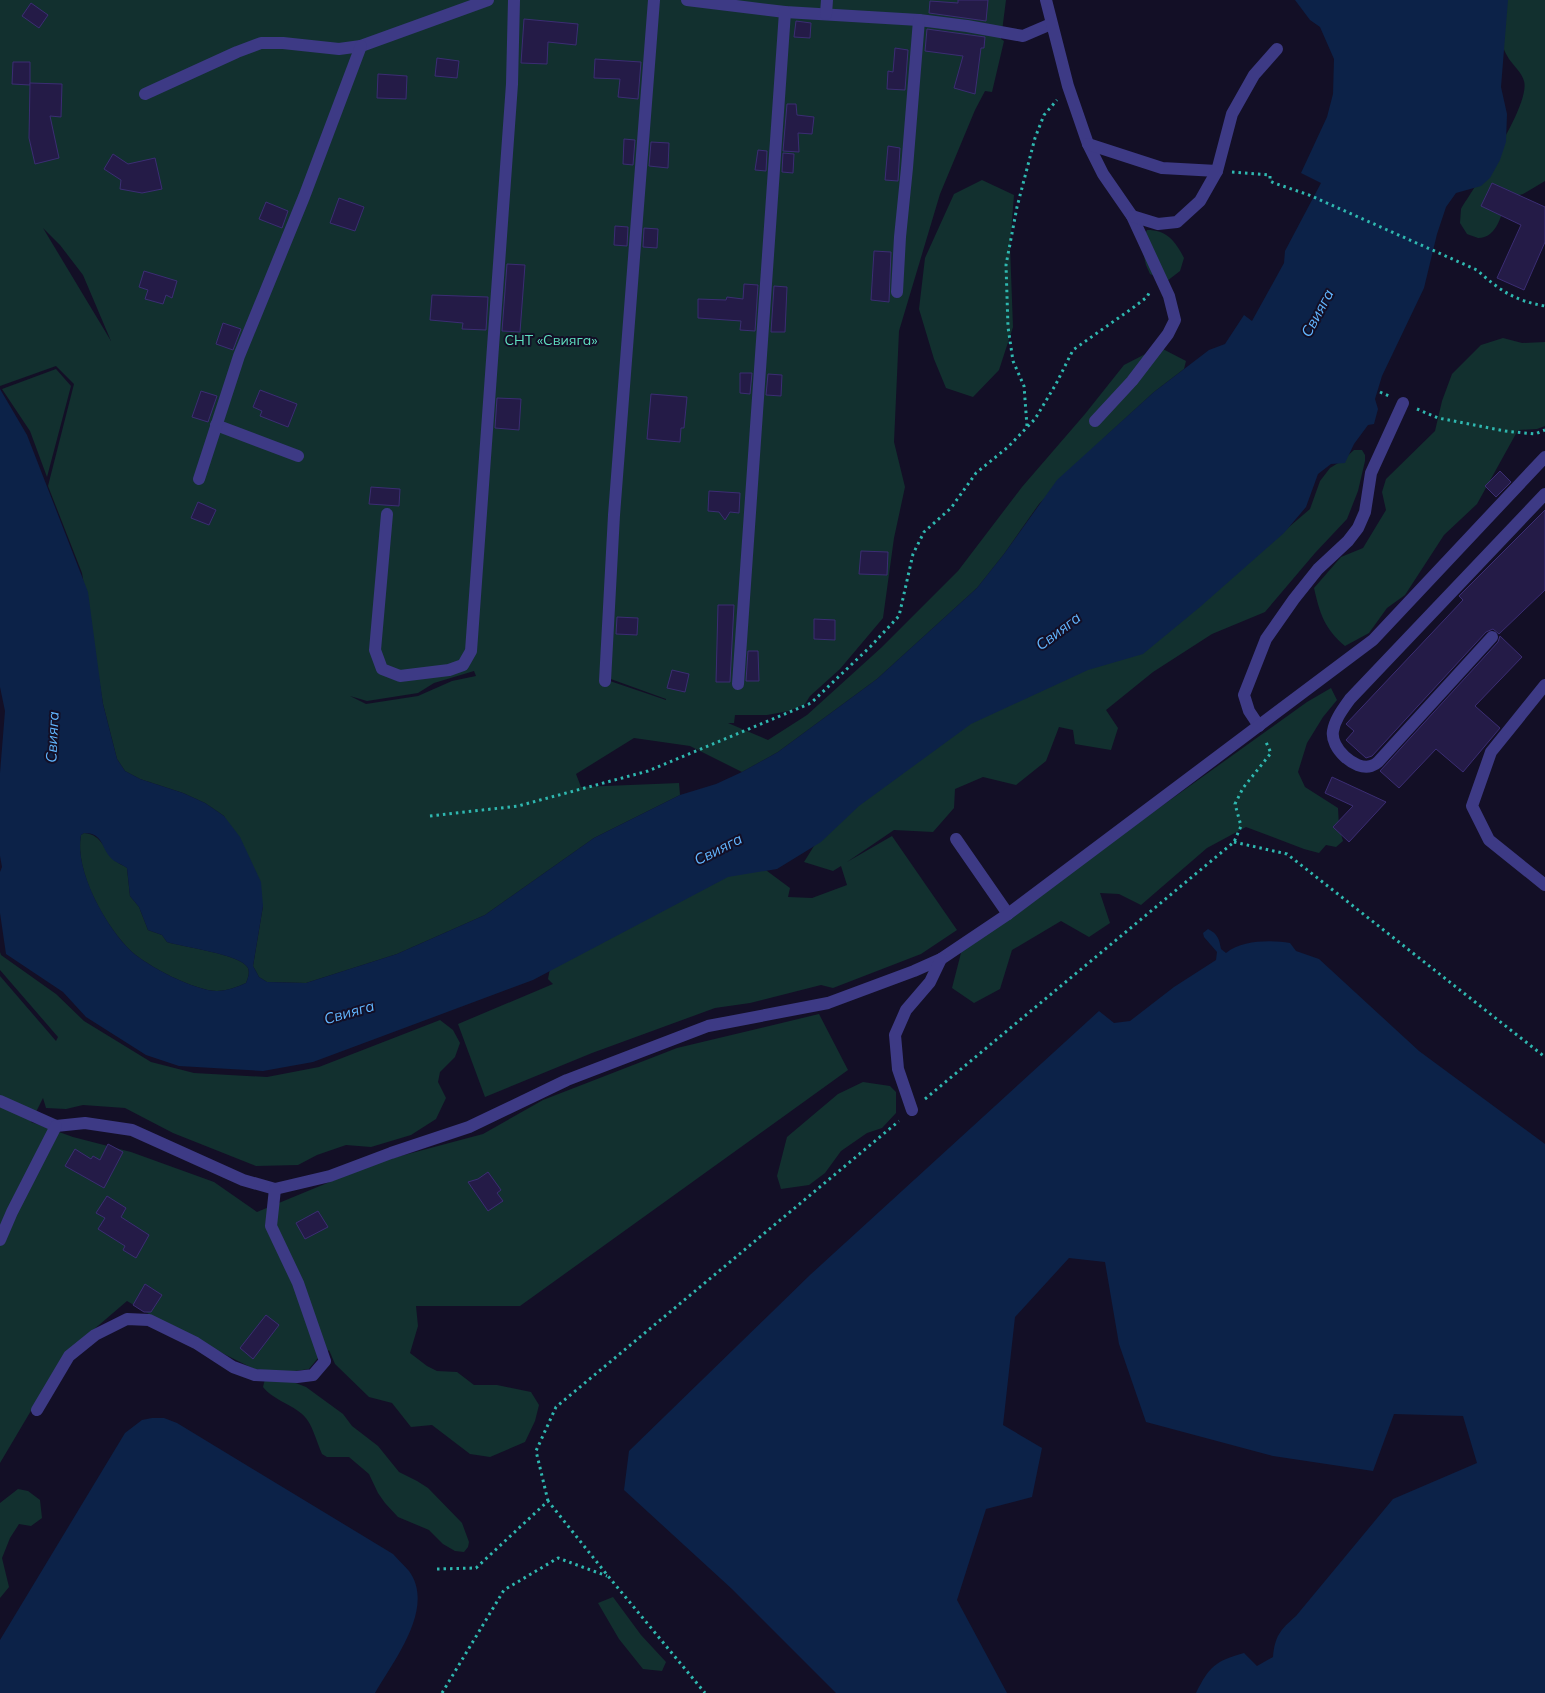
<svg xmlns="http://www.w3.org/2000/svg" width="1545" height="1693" font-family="Mulish,sans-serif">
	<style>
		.green { fill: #12302f; fill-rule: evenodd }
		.water { fill: #0c2248; fill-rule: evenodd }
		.building { fill: #241b47; stroke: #3b2d73 }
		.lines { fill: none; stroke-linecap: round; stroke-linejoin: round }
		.path { stroke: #2fb8b0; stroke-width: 3; stroke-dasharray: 2.5 4; stroke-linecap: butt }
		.minor { stroke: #3d3a85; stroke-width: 12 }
		.labels { text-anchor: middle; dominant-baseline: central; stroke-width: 4; stroke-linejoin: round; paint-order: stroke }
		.park-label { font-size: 14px; fill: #5fe0c0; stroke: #130f26 }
		.water-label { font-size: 15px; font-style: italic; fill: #62b6ff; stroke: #130f26 }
	</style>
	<rect width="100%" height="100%" fill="#130f26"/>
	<g class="green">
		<path d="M 0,0 L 1006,0 L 1001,39 L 1004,41 L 992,92 L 985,91 L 975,110 L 940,194 L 899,331 L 894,442 L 905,487 L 894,538 L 883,618 L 840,669 L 810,696 L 805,704 L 789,711 L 767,715 L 735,715 L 734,723 L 728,723 L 768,740 L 807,715 L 882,647 L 958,571 L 1022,487 L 1085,414 L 1124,365 L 1159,347 L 1186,361 L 1184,369 L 1154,392 L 1106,436 L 1039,504 L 1004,554 L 977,588 L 877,679 L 778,752 L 742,772 L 690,746 L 634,738 L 576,774 L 581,787 L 679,783 L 680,795 L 594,838 L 485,915 L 397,954 L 306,983 L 267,982 L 259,977 L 253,966 L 263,906 L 224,816 L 205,803 L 183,793 L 140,779 L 125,771 L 117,759 L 103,704 L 82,573 L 48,486 L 74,384 L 56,366 L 0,386 ZM 43,228 L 60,245 L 83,275 L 111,341 ZM 474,671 L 476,676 L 452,681 L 418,696 L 366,704 L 350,696 L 367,701 L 418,693 L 434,683 ZM 601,678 L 608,678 L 666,699 L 666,700 Z"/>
		<path d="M 1498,0 L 1545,0 L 1545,181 L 1523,194 L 1508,198 C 1501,211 1499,238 1478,238 C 1475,237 1470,235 1467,234 L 1460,223 L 1461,209 C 1475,186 1531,105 1524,81 C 1522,73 1513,65 1509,59 C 1496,37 1497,24 1498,0 Z"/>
		<polygon points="982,180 1014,195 1010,246 1013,327 999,370 973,397 946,388 934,359 919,309 925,258 954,194"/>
		<path d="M 1147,230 C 1167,230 1175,241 1184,258 L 1180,271 L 1167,281 L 1150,274 L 1146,265 L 1141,243 Z"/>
		<path d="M 1503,338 L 1522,343 L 1545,342 L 1545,426 L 1537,429 L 1518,430 L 1477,504 L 1444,535 L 1405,595 L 1387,608 L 1369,633 L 1345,646 C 1324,628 1320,614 1314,588 L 1341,557 L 1363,548 L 1386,510 L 1382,492 L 1386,479 L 1435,431 L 1442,401 L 1452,374 L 1481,345 Z"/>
		<polygon points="56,369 71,386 47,477 30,431 2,389"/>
		<polygon points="1354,450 1362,450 1365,455 1365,461 1358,491 1347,519 1315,553 1265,612 1212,634 1153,672 1106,710 1118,728 1111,750 1075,744 1073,730 1059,727 1046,761 1016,785 983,777 955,789 954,808 933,832 894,830 847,862 892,836 957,930 921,954 833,988 821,985 750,1003 715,1008 592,1053 485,1097 458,1024 553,984 548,979 555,942 751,859 790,888 788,897 812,898 847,885 841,866 833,871 804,862 837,809 945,731 1233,575 1310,509 1320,481 1330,468 1343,460"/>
		<polygon points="1331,688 1337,700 1323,717 1307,743 1298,772 1305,787 1338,808 1339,827 1343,841 1336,847 1326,845 1319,853 1304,849 1246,827 1207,848 1141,905 1119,894 1100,893 1110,923 1089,937 1061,921 1012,950 1000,989 974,1003 952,988 962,949 1307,702"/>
		<path d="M 84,833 C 103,834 104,853 117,862 C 120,865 124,865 127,868 L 130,896 L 139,907 L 148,930 L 162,935 L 167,942 C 183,947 241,954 248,968 C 250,973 248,978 246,983 C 237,987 227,991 217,991 C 195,991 147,966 131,951 C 106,927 74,871 81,835 Z"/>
		<polygon points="0,952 1,955 56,994 84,1021 151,1062 194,1073 267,1077 319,1067 440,1020 453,1030 460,1043 455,1057 440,1072 438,1082 446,1098 436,1119 411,1135 371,1147 346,1145 317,1155 298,1165 256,1166 173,1133 125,1108 83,1105 66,1109 46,1108 43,1098 31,1122 73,1137 131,1152 214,1182 257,1212 378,1162 483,1134 543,1100 677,1048 819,1014 848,1070 520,1306 416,1306 418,1326 410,1353 427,1366 437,1371 457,1372 474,1385 497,1385 531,1392 539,1405 535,1421 525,1442 490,1457 470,1454 432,1425 411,1427 392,1403 369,1397 335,1364 329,1350 318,1358 309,1369 289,1372 254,1369 176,1330 127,1301 64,1355 0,1463 0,976 56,1041 58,1037 0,970"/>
		<polygon points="863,1082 890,1086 896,1092 896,1113 882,1128 867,1133 841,1151 825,1173 809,1185 781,1189 777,1176 787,1137 838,1094"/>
		<path d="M 265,1379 L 293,1382 L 306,1387 L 343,1414 L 352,1426 L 378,1446 L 399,1472 L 417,1481 L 428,1488 L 462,1523 L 469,1542 L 468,1547 L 464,1552 L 455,1551 L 443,1544 L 429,1530 L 398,1517 L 385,1503 L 378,1493 L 369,1474 L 349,1457 L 327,1457 L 322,1454 C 318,1445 313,1428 308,1421 C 299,1406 275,1402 263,1387 Z"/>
		<polygon points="18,1489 28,1491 40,1500 42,1518 31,1526 19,1524 10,1538 2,1558 9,1587 0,1598 0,1503"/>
		<polygon points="613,1597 641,1635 666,1662 662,1671 643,1669 619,1639 598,1603"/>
	</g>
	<g class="water">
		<path d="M 1295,0 L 1508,0 L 1501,87 L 1507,114 L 1506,142 L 1500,160 L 1490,178 L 1481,186 L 1456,193 L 1446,207 L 1437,234 L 1424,288 L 1382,376 L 1375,399 L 1378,409 L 1374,424 L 1368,425 L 1354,444 L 1345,463 L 1331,464 L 1318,474 L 1306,507 L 1284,533 L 1200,607 L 1143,654 L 1088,670 L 971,724 L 859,806 L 821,842 L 777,869 L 728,877 L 533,980 L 313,1062 L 263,1071 L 179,1066 L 146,1055 L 86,1017 L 63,992 L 6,954 L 0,913 L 0,872 L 2,867 L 0,856 L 0,773 L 5,711 L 0,687 L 0,389 L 27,435 L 88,592 L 103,704 L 117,759 L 125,771 L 140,779 L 183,793 L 205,803 L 224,816 L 240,837 L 261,882 L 263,906 L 253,966 L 259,977 L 267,982 L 306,983 L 397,954 L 485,915 L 594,838 L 680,795 L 716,784 L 742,772 L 778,752 L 877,679 L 977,588 L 1004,554 L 1057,480 L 1154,392 L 1209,350 L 1225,344 L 1244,315 L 1252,321 L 1284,263 L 1285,251 L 1321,183 L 1301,173 L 1327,117 L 1333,94 L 1334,59 L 1320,27 L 1310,20 ZM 84,833 C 103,833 101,847 110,857 C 115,863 122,864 127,868 L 130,896 L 139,907 L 148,930 L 162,935 L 167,942 C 182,947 241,954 248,968 C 250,973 248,978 246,983 C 237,987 227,991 217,991 C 195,991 147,966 131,951 C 106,927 74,870 81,835 Z"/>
		<path d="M 1208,929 C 1218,934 1219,939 1221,949 L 1226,953 C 1243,940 1270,940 1290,943 L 1296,951 L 1319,959 L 1419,1051 L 1545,1144 L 1545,1693 L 1196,1693 C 1209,1667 1215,1661 1244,1653 L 1257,1666 L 1273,1657 C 1275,1636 1280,1630 1296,1616 L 1393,1499 L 1477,1463 L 1463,1416 L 1394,1414 L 1373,1471 L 1273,1456 L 1146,1422 L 1119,1344 L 1105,1262 L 1069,1258 L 1015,1317 L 1003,1425 L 1042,1448 L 1032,1497 L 986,1509 L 957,1600 L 1007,1693 L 836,1693 L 732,1589 L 624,1490 L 629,1451 L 810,1275 L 1099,1011 L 1114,1023 L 1130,1021 L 1174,987 L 1216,960 L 1217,952 L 1204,937 L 1203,933 Z"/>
		<path d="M 152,1418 L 164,1418 L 177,1423 L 393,1554 C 398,1560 404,1565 409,1571 C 436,1608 393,1661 375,1693 L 0,1693 L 0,1640 L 125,1433 L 142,1420 Z"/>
	</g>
	<g class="building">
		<polygon points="958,0 988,0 986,21 929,13 930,1 958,3"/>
		<polygon points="31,3 48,15 39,28 22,16"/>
		<polygon points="524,19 578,24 576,45 548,42 547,64 521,63"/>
		<polygon points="796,21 811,23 810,38 794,37"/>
		<polygon points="927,29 985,37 984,48 981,48 975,94 954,88 963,56 925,51"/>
		<polygon points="895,48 908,50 905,90 887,89 888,71 893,72"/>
		<polygon points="437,58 459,61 457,78 435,76"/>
		<polygon points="595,59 641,62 638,99 618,97 620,79 594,78"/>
		<polygon points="13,62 30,62 30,85 12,84"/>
		<polygon points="378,74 407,76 406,99 377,98"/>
		<polygon points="30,83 62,84 61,117 50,116 59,158 35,164 29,138"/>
		<polygon points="787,104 796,104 797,115 814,117 812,134 798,133 799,152 783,151"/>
		<polygon points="624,139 635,140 633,165 623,164"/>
		<polygon points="651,142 669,143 668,168 649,166"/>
		<polygon points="888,146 900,148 898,181 885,180"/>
		<polygon points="758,150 767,151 766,171 755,170"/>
		<polygon points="783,153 794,154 793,173 782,172"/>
		<polygon points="113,154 128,164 155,158 162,189 142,193 120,189 121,180 104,169"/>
		<polygon points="1492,183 1545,207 1545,242 1524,290 1497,278 1521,225 1481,206"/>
		<polygon points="339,198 364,207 355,231 330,223"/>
		<polygon points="266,202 288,211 282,228 259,219"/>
		<polygon points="615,226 628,227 627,246 614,245"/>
		<polygon points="644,228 658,229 657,248 643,247"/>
		<polygon points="874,251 891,252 889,302 871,300"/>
		<polygon points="507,264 525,265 520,332 502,331"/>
		<polygon points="144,271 177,281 172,298 166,295 163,304 145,299 148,290 139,287"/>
		<polygon points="744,284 758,285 755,331 740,330 741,321 698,318 698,299 726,300 727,297 743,299"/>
		<polygon points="774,286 787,287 785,332 771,332"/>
		<polygon points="432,295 488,297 486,330 462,329 463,323 430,320"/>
		<polygon points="223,323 241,329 233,350 216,344"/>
		<polygon points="740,373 752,373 750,394 740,393"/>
		<polygon points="768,374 782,375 781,396 766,395"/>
		<polygon points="260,390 297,404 288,427 260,416 262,411 253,407"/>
		<polygon points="201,391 217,396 208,422 192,417"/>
		<polygon points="651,394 687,397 684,428 681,428 680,442 647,439"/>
		<polygon points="497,398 521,399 519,430 495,428"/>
		<polygon points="1500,471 1511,482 1496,497 1485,486"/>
		<polygon points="371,487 400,489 399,506 369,504"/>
		<polygon points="709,491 740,493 739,513 730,512 725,520 719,512 708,511"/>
		<polygon points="198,502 216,510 209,525 191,518"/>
		<polygon points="1545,510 1545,590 1499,634 1493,629 1486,632 1372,756 1366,758 1346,740 1354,731 1346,724 1463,600 1459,596"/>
		<polygon points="861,551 888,552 887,575 859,574"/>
		<polygon points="718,605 734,605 730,682 716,682"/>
		<polygon points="617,617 638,618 637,635 616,634"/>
		<polygon points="814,619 835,620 835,640 814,639"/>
		<polygon points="1500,636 1522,657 1475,706 1500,728 1463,772 1436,749 1399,788 1380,771 1498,642"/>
		<polygon points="748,651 758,651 759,681 746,681"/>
		<polygon points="672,670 689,674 685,692 667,688"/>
		<polygon points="1332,777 1386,802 1349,842 1333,827 1353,806 1325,793"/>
		<polygon points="108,1144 123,1152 104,1188 65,1166 75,1149 91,1159 93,1156 100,1160"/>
		<polygon points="488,1172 501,1190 497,1193 503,1201 488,1211 468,1182 478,1179"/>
		<polygon points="107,1196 126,1208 121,1217 149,1235 136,1258 123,1250 125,1246 98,1229 105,1218 96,1213"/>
		<polygon points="318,1211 328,1227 305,1239 296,1223"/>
		<polygon points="145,1284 162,1295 151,1312 144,1312 133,1305"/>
		<polygon points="266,1315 279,1325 253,1359 240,1348"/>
	</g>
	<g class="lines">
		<g class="path">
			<path d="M 1232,172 L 1270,175 L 1270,181 L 1274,183 L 1309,195 L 1477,270 C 1499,290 1515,301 1545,306"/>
			<polyline points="1380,392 1389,396"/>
			<polyline points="1417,409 1438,418 1505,431 1535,434 1545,430"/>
			<polyline points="1027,426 1024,386 1013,361 1008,327 1006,265 1017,207 1035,138 1044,115 1057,100"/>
			<polyline points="430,816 518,806 648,771 811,703 871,646 899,616 913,554 924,532 951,508 976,473 1008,447 1035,419 1056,384 1073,350 1134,307 1147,297 1150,291"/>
			<polyline points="1234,842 1287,854 1545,1057"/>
			<polyline points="925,1099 1234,842 1241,826 1235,804 1243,788 1271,753 1265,740"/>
			<polyline points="548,1501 536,1451 556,1407 899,1121"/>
			<polyline points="437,1569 476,1568 548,1501 608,1576 705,1693"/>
			<polyline points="442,1693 504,1590 558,1558 607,1576"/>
		</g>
		<g class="minor">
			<polyline points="687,0 785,12 919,20 967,26 1023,36 1051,24"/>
			<polyline points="1046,0 1068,86 1088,144 1103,174 1132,216 1169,296 1175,320 1168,334 1132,381 1095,421"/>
			<polyline points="826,14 827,0"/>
			<polyline points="145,94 237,52 261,43 283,43 339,49 361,46 488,0"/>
			<polyline points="1088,144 1162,168 1217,171"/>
			<polyline points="1132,216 1158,224 1177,222 1200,201 1217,171 1232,114 1254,75 1277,49"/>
			<polyline points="897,292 900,237 907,168 919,20"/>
			<polyline points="216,425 298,456"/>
			<polyline points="199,479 239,356 304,197 361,46"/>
			<polyline points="387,514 375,650 382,669 400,676 449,670 463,665 471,651 512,84 514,0"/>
			<path d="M 1492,637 L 1378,762 C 1376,764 1374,765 1371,766 C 1355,771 1330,748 1333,731 C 1335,719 1343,709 1350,699 L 1545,494"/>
			<polyline points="605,681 614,515 654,0"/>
			<polyline points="738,684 785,12"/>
			<polyline points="1545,685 1491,752 1472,806 1489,840 1545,885"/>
			<polyline points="1259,726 1249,711 1244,695 1266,639 1294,599 1318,569 1348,541 1358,528 1365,512 1371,473 1403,403"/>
			<polyline points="956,839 1008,914"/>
			<polyline points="0,1101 56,1126 85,1123 132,1130 243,1180 275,1189 330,1176 391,1153 469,1127 567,1080 708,1026 828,1003 914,971 941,959 1008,914 1373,640 1545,457"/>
			<polyline points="912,1110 898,1069 895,1035 906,1010 930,982 941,959"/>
			<polyline points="0,1240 12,1212 56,1126"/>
			<polyline points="37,1410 69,1356 95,1335 127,1319 149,1320 196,1343 233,1367 255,1375 297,1377 313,1375 325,1361 298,1283 271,1226 275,1189"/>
		</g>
	</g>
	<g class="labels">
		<g class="park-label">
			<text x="551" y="340">СНТ «Свияга»</text>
		</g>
		<g class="water-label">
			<text transform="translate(1317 313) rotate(-62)">Свияга</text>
			<text transform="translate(1058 631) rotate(-37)">Свияга</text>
			<text transform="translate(52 737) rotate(-87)">Свияга</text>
			<text transform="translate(718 849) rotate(-27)">Свияга</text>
			<text transform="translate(349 1012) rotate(-16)">Свияга</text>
		</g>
	</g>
</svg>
